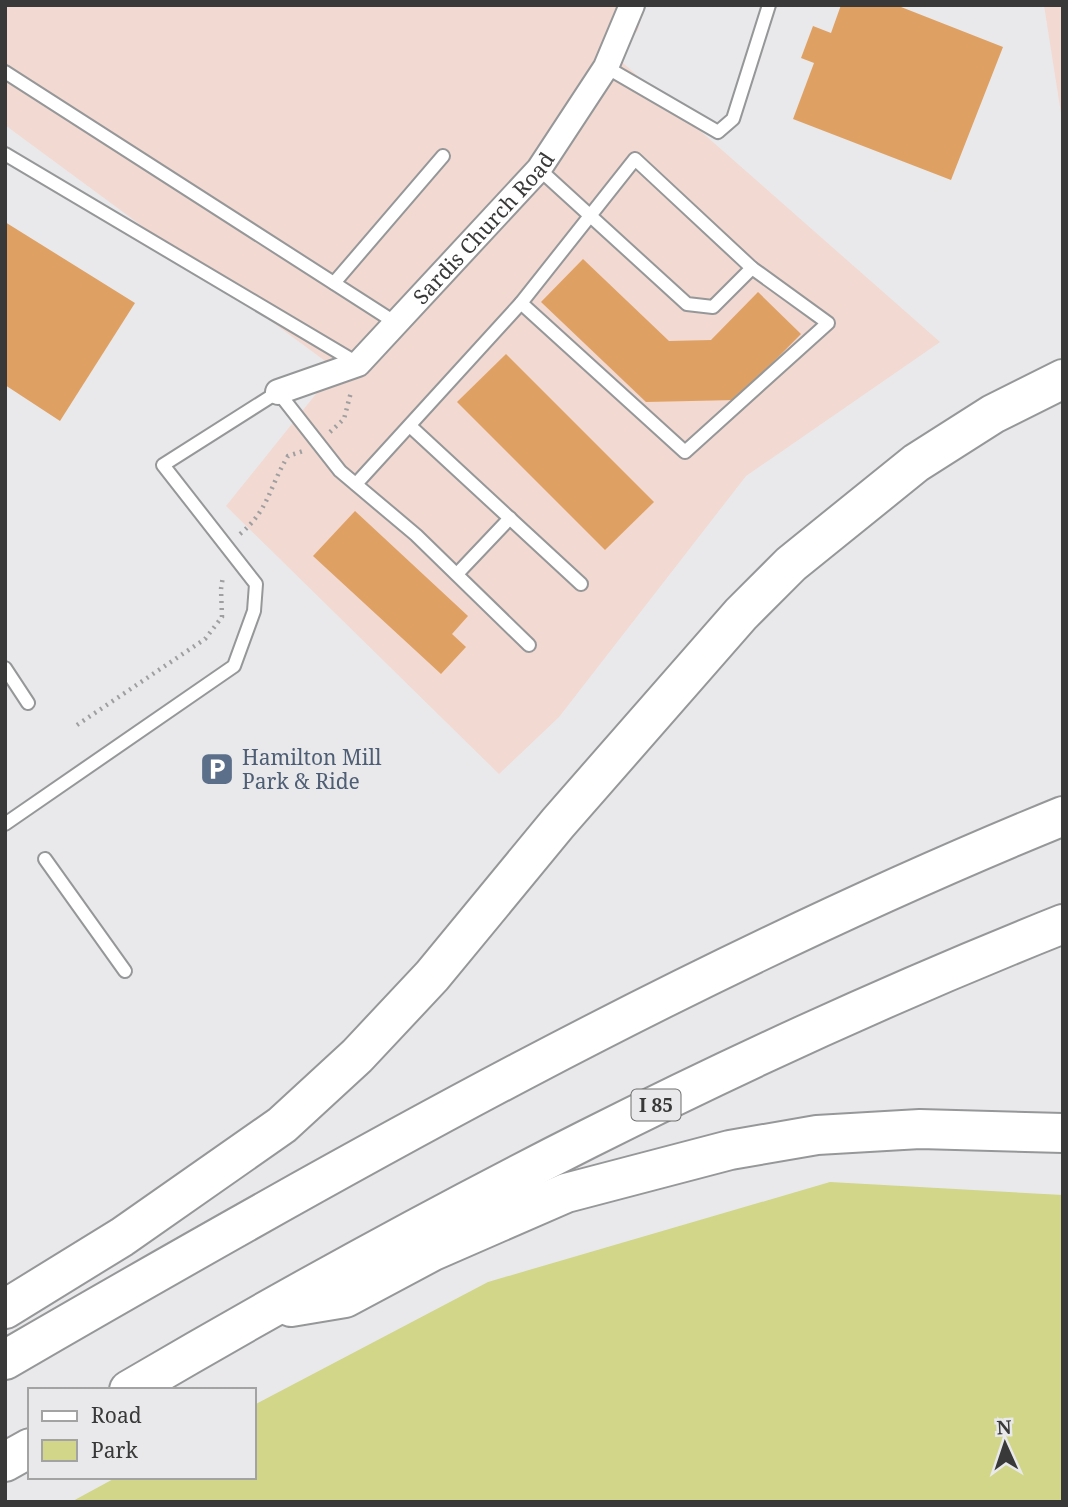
<svg xmlns="http://www.w3.org/2000/svg" width="1068" height="1507" font-family="'Noto Serif',serif">
	<style>
		.commercial { fill: #f2d9d1 }
		.green { fill: #d1d688 }
		.building { fill: #dfa163 }
		.lines { fill: none; stroke-linecap: round; stroke-linejoin: round }
		.lane-casing { stroke: #969799; stroke-width: 16 }
		.street-casing { stroke: #969799; stroke-width: 28 }
		.highway-casing { stroke: #969799; stroke-width: 42 }
		.path { stroke: #9f9fa1; stroke-width: 4.5; stroke-dasharray: 2 5; stroke-linecap: butt }
		.lane { stroke: #fff; stroke-width: 12 }
		.street { stroke: #fff; stroke-width: 24 }
		.highway { stroke: #fff; stroke-width: 38 }
		.labels { text-anchor: middle; dominant-baseline: central; stroke-width: 7; stroke-linejoin: round; paint-order: stroke }
		.shield { fill: #e9e9eb; stroke: #6e6e6f; stroke-width: 2 }
		.shield-label { font-size: 19px; font-weight: bold; fill: #39393a }
		.street-label { font-size: 21px; fill: #39393a; stroke: #e9e9eb }
		.service-label { font-size: 21px; fill: #4e5e75; stroke: #e9e9eb; text-anchor: start }
	</style>
	<rect width="100%" height="100%" fill="#e9e9eb"/>
	<g class="commercial">
		<polygon points="5,5 644,5 638,30 615,56 940,342 746,476 559,717 499,774 226,506 336,369 5,125"/>
		<polygon points="1044,5 1063,5 1063,126"/>
	</g>
	<polygon class="green" points="830,1182 1063,1195 1063,1502 71,1502 117,1477 254,1477 254,1405 488,1282"/>
	<g class="building">
		<polygon points="841,5 896,5 1003,47 951,180 793,119 814,63 801,58 813,26 831,33"/>
		<polygon points="5,222 135,303 60,421 5,385"/>
		<polygon points="583,259 669,341 711,340 758,292 801,334 736,400 646,402 541,302"/>
		<polygon points="506,354 654,502 605,550 457,402"/>
		<polygon points="355,511 468,616 452,634 466,647 441,674 313,556"/>
	</g>
	<g class="lines">
		<g class="lane-casing">
			<g id="lane">
				<polyline points="606,67 718,132 733,119 769,5"/>
				<polyline points="5,72 396,323"/>
				<polyline points="5,154 357,363"/>
				<polyline points="334,283 443,156"/>
				<polyline points="521,303 685,452 828,323 752,268"/>
				<polyline points="410,426 581,584"/>
				<polyline points="356,484 521,303 635,159 752,268 713,307 687,304 539,169"/>
				<polyline points="457,574 510,518"/>
				<polyline points="5,668 28,703"/>
				<polyline points="5,824 234,666 254,611 256,584 163,465 278,392 340,471 416,535 529,645"/>
				<polyline points="45,859 125,971"/>
			</g>
		</g>
		<g class="street-casing">
			<g id="street">
				<path id="s1" d="M 278,392 L 358,364 L 539,169 L 606,67 L 632,5"/>
			</g>
		</g>
		<g class="highway-casing">
			<g id="highway">
				<polyline points="291,1307 345,1298 433,1251 566,1193 730,1150 817,1135 920,1129 1063,1133"/>
				<polyline points="5,1309 122,1237 282,1125 357,1056 432,976 558,823 741,614 791,564 916,463 993,414 1063,379"/>
				<path d="M 5,1360 C 348,1161 695,966 1063,816"/>
				<path d="M 129,1390 C 429,1214 739,1053 1063,924"/>
				<polyline points="5,1462 30,1448"/>
			</g>
		</g>
		<g class="path">
			<polyline points="330,432 344,419 351,392"/>
			<path d="M 240,534 C 269,510 269,487 288,456 L 303,451"/>
			<polyline points="77,725 205,639 222,617 221,589 223,576"/>
		</g>
		<use href="#lane" class="lane"/>
		<use href="#street" class="street"/>
		<use href="#highway" class="highway"/>
	</g>
	<defs>
		<g id="parking-square" transform="scale(1.75)"><rect x="-9" y="-9" width="18" height="18" rx="4" fill="#5c6f8a" stroke="#e9e9eb"/><path d="M-3.5-5.5H1a3.5 3.5 0 0 1 0 7H-1V5.5H-3.5ZM-1-3.4V-.6H.8a1.4 1.4 0 0 0 0-2.8Z" fill="#fff"/></g>
	</defs>
	<g fill-rule="evenodd">
		<use href="#parking-square" x="217" y="769"/>
	</g>
	<g class="labels">
		<rect class="shield" x="631.5" y="1089.5" width="49" height="31" rx="5"/>
		<g class="shield-label">
			<text x="656" y="1105">I 85</text>
		</g>
		<g class="street-label">
			<text stroke="none"><textPath href="#s1" startOffset="270">Sardis Church Road</textPath></text>
		</g>
		<g class="service-label">
			<text x="242" y="757">Hamilton Mill<tspan x="242" dy="24">Park &amp; Ride</tspan></text>
		</g>
	</g>
	<rect width="1068" height="1507" fill="none" stroke="#39393a" stroke-width="14"/>
	<rect x="28" y="1388" width="228" height="91" fill="#e9e9eb" stroke="#a3a3a4" stroke-width="2"/>
	<rect x="42" y="1411" width="35" height="10" fill="#ffffff" stroke="#a3a3a4" stroke-width="2"/>
	<text x="91" y="1423" font-size="21" fill="#39393a">Road</text>
	<rect x="42" y="1440" width="35" height="21" fill="#d1d688" stroke="#a3a3a4" stroke-width="2"/>
	<text x="91" y="1458" font-size="21" fill="#39393a">Park</text>
	<g transform="translate(1005 1444) rotate(357)" stroke="#e9e9eb" stroke-width="5" paint-order="stroke">
	<path d="M0-5L12 26L0 18L-12 26Z" fill="#39393a"/>
	<text y="-10" font-size="19" font-weight="bold" text-anchor="middle" fill="#39393a">N</text>
	</g>
</svg>
